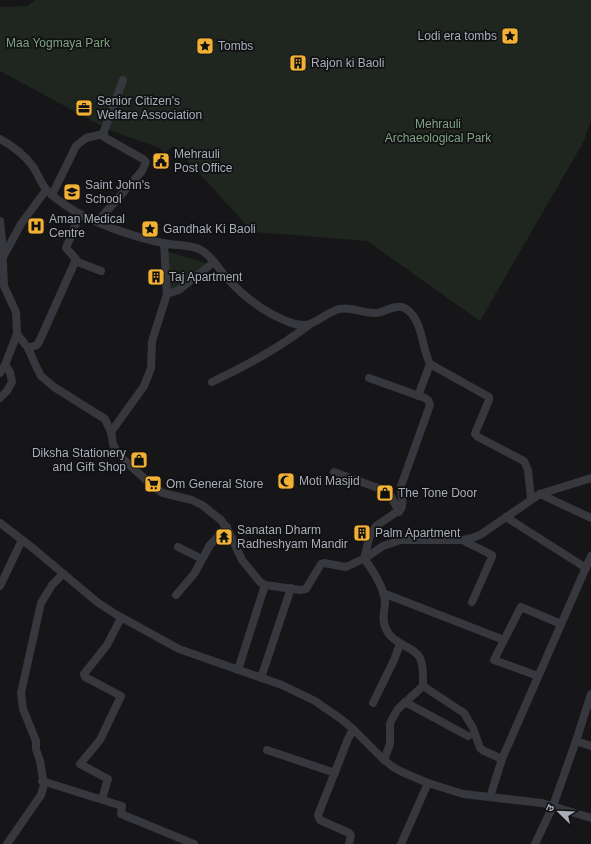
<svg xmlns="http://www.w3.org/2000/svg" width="591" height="844" font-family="Helvetica,'Noto Sans Devanagari',sans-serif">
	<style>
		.green { fill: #1e261f }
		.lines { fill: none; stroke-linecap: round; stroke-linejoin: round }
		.minor { stroke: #37383d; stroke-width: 8 }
		.labels { text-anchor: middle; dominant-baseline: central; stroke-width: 3.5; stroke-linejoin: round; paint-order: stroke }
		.poi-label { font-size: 12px; fill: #a8adb8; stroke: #111113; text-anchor: start }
		.park-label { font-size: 12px; fill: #7fa381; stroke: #111113 }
	</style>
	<rect width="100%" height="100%" fill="#161618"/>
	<g class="green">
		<polygon points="35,0 591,0 591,120 584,141 480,321 367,241 253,232 174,146 165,152 157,147 109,130 0,71 0,7 27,6"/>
		<polygon points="166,251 209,264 173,291 167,287"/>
	</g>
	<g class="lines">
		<g class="minor">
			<path d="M 0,139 C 13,146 25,155 34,168 C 38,175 41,183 46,189 C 51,196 72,210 80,214 C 102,226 138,238 163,243 C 175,246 190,244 201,250 C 212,256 218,268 226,277 C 243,296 265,313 289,322 C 313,332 319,315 339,309 C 352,306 363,314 375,313 C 384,313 393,305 401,307 C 405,307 409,311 411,313 C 423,327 422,348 430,364 L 489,397 L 489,400 L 476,431 L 475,434 L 478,437 L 524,461 L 528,470 L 531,499"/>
			<polyline points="52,195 76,146 86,138 103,134"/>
			<polyline points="0,221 2,241 4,286 16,312 17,334 28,348 35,364 41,376 54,387 105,419 111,432 113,444 117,452 124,460 155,488 163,493 192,500 202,505 221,520 229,532 242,560 260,582 265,585 300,590 306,589 321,564 324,563 346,567 367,557 383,546 401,540 463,540 472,538 480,535 540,494 591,478"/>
			<polyline points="98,221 142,171 146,162 143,159 104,137 104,131 123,80"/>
			<polyline points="3,257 21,224 46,190"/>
			<polyline points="75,261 101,271"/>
			<polyline points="167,294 179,290 214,262"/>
			<polyline points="28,348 37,345 39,342 74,264 76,259 66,248 80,214"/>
			<polyline points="0,373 5,365 17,334"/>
			<path d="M 369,378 L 425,398 L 428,400 L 430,405 L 401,486 C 400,494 405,501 401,509 L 376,526 L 369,538 L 364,559 C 372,568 385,590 385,602 C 385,611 381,620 386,629 C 393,645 414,646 420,658 C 424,667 423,677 423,686 L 398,709 L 392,719 L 390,724 L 390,744 L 384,760"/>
			<path d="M 212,382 C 246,366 279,348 309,325"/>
			<polyline points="418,396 430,364"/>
			<polyline points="0,398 7,391 12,382 10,372 5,365"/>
			<polyline points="111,432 144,386 148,376 151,368 152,341 167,294 164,244"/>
			<polyline points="334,472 389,492 399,512"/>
			<polyline points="540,494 591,518"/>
			<polyline points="506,517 586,568"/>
			<polyline points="0,523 34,549 97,602 117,615 179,649 282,685 315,701 341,719 353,729 383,759 393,767 402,772 428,783 463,794 542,803 591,818"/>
			<polyline points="462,540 492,555 492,557 472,602"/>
			<polyline points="178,547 202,559"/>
			<polyline points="0,586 22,540"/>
			<polyline points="383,593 504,640 521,607 561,624"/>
			<polyline points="176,595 194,574 210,545 227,527"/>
			<polyline points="504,640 494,660 538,676"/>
			<polyline points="238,670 265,585"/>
			<polyline points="261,678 291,588"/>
			<polyline points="423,686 464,713 473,728 480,748 484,751 502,759"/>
			<polyline points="591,694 576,741 591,746"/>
			<polyline points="405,702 468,736"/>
			<polyline points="373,703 394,660 400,644"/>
			<polyline points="267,750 335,773"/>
			<polyline points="42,781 122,806 121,814 194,844"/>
			<polyline points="490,797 502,759 591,556"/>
			<polyline points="102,799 108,779 80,764 100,740 121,696 85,677 84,674 107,645 121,618"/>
			<polyline points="7,844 41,795 44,785 40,761 36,749 36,741 23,709 21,693 41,603 52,585 63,574"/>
			<polyline points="349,844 351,835 349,833 320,820 318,815 348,739 353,729"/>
			<polyline points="401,844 428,783"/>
			<polyline points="535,844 553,806 576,741"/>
		</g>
	</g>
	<defs>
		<g id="sight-square" transform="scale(0.9)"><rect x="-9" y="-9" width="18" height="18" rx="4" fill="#f2b134" stroke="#111113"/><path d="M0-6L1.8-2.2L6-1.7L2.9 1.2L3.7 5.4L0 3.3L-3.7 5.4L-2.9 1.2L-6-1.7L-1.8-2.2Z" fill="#111"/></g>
		<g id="building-square" transform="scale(0.9)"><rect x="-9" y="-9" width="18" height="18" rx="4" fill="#f2b134" stroke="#111113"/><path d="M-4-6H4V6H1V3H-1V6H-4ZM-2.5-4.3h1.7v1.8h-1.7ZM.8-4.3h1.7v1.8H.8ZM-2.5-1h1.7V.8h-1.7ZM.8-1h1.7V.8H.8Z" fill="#111"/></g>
		<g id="office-square" transform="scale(0.9)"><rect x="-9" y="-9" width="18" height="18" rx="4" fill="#f2b134" stroke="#111113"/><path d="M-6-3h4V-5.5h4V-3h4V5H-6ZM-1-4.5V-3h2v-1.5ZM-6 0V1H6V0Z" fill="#111"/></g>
		<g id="civic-square" transform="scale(0.9)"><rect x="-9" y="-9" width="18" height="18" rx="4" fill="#f2b134" stroke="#111113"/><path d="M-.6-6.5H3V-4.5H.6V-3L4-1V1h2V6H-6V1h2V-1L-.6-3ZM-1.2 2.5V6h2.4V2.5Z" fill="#111"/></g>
		<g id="school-square" transform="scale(0.9)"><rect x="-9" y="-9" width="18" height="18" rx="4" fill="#f2b134" stroke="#111113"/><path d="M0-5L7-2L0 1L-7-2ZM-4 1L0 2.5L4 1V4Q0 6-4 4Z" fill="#111"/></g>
		<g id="hospital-square" transform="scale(0.9)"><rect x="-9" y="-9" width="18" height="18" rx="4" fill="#f2b134" stroke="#111113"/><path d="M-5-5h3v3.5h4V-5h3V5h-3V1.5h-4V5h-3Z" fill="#111"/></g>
		<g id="shop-square" transform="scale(0.9)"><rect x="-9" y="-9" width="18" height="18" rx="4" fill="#f2b134" stroke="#111113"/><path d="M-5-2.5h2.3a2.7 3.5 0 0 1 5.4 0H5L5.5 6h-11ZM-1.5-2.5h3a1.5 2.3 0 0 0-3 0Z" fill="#111"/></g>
		<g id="mosque-square" transform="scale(0.9)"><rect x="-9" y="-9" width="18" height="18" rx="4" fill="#f2b134" stroke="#111113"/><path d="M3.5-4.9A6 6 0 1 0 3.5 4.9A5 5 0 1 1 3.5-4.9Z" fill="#111"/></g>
		<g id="supermarket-square" transform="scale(0.9)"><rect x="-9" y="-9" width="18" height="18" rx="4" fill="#f2b134" stroke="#111113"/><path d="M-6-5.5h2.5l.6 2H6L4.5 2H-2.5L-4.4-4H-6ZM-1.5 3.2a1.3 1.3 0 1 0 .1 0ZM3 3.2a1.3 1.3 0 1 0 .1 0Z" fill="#111"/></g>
		<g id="temple-square" transform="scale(0.9)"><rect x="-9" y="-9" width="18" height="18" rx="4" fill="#f2b134" stroke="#111113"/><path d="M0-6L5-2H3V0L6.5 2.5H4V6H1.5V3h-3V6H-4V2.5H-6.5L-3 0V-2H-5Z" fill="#111"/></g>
	</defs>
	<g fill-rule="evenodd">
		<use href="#sight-square" x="510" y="36"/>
		<use href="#sight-square" x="205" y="46"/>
		<use href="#building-square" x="298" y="63"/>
		<use href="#office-square" x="84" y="108"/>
		<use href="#civic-square" x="161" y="161"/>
		<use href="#school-square" x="72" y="192"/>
		<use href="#hospital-square" x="36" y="226"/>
		<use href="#sight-square" x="150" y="229"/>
		<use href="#building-square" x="156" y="277"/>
		<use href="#shop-square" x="139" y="460"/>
		<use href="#mosque-square" x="286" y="481"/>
		<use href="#supermarket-square" x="153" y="484"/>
		<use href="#shop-square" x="385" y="493"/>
		<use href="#building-square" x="362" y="533"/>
		<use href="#temple-square" x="224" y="537"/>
	</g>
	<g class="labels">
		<g class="poi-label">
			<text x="497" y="36" text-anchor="end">Lodi era tombs</text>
			<text x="218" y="46">Tombs</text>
			<text x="311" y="63">Rajon ki Baoli</text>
			<text x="97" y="101">Senior Citizen's<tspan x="97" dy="14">Welfare Association</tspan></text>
			<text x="174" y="154">Mehrauli<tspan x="174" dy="14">Post Office</tspan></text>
			<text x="85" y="185">Saint John's<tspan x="85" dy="14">School</tspan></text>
			<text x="49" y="219">Aman Medical<tspan x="49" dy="14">Centre</tspan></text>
			<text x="163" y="229">Gandhak Ki Baoli</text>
			<text x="169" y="277">Taj Apartment</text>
			<text x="126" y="453" text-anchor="end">Diksha Stationery<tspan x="126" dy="14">and Gift Shop</tspan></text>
			<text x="299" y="481">Moti Masjid</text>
			<text x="166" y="484">Om General Store</text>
			<text x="398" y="493">The Tone Door</text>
			<text x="237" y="530">Sanatan Dharm<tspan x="237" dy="14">Radheshyam Mandir</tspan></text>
			<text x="375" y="533">Palm Apartment</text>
		</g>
		<g class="park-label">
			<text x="58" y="43">Maa Yogmaya Park</text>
			<text x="438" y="124">Mehrauli<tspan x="438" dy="14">Archaeological Park</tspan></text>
		</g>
	</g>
	<g transform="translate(559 812) rotate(293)" stroke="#111113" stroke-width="3" paint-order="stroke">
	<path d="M0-3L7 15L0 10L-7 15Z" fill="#a8adb8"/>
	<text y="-6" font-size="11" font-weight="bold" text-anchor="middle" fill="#a8adb8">उ</text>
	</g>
</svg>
